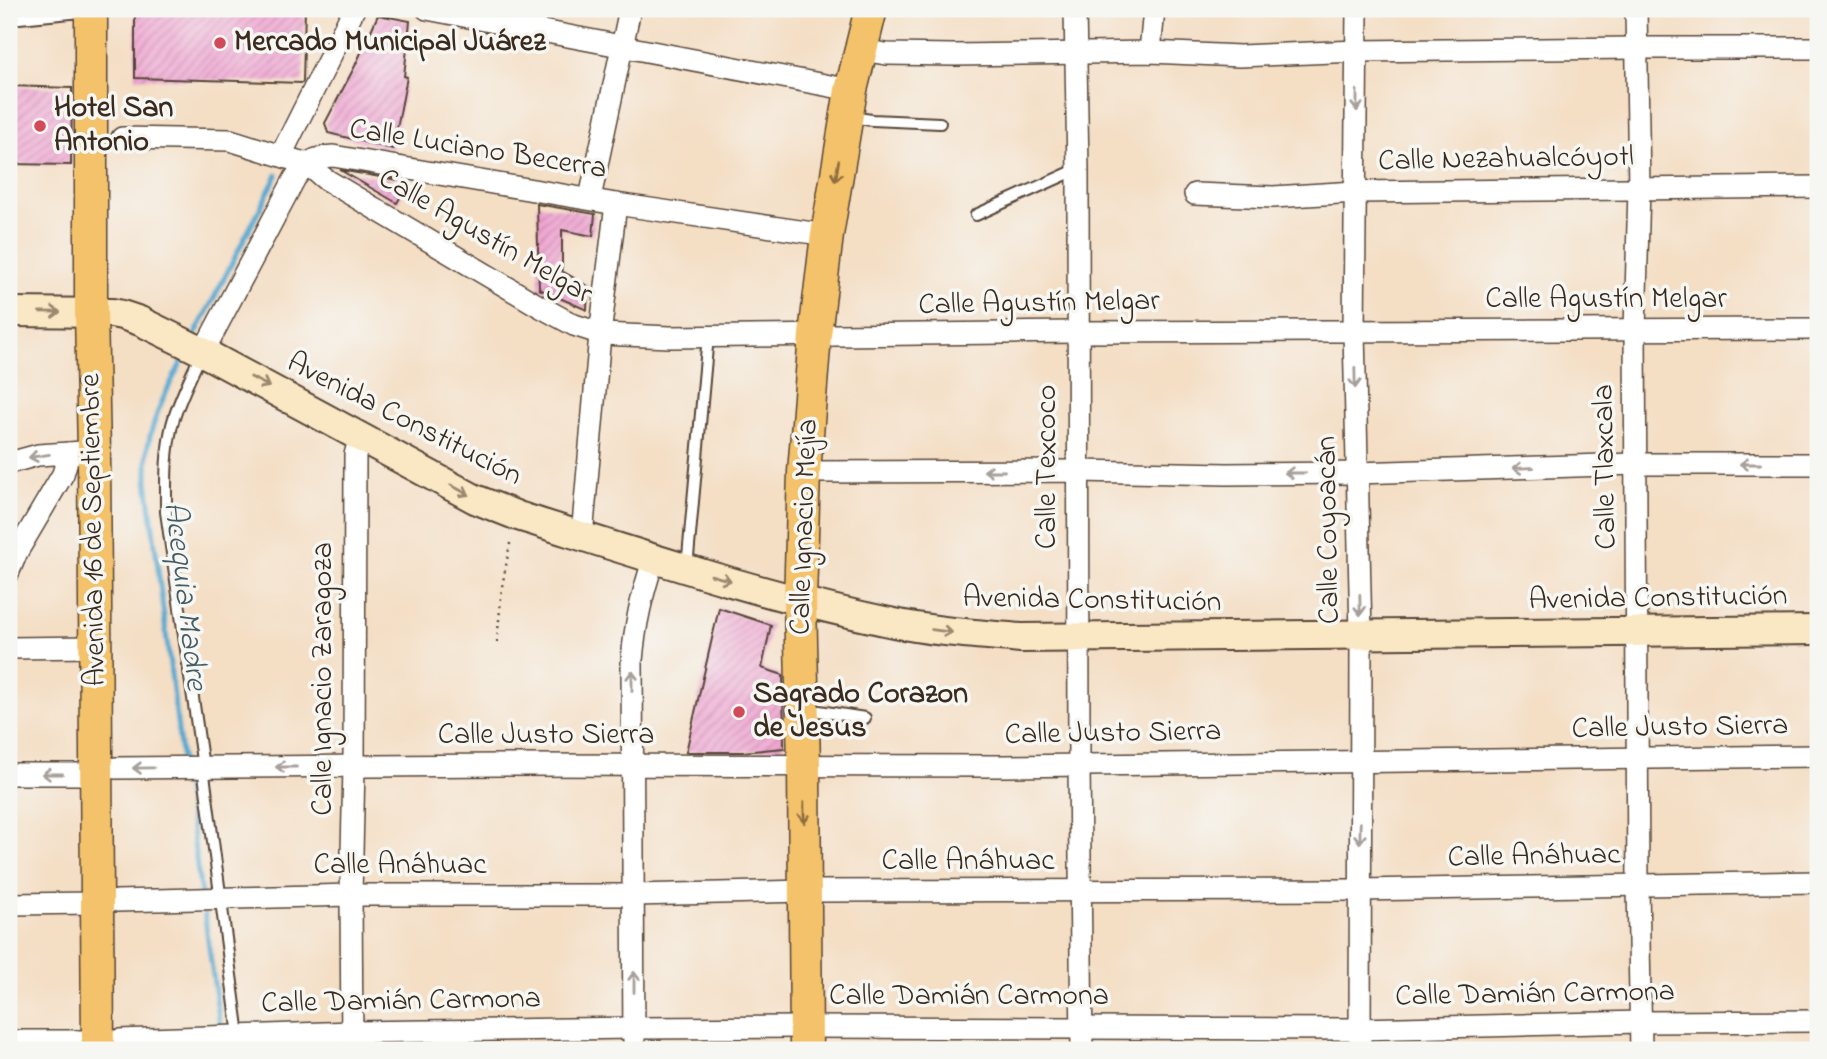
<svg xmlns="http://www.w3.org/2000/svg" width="1827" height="1059" font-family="'Indie Flower',sans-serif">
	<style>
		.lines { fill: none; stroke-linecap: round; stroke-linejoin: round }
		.stream { stroke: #54a8d0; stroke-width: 5 }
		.building { fill: url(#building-hatch) }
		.lane-casing { stroke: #574537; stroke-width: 14 }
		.street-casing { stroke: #574537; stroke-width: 24 }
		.secondary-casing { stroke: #574537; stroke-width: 32 }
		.primary-casing { stroke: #574537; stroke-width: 35 }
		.path { stroke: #574537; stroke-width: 2.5; stroke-dasharray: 2 5; stroke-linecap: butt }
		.lane { stroke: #fff; stroke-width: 10 }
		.street { stroke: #fff; stroke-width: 21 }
		.secondary { stroke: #fae7c3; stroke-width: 28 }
		.primary { stroke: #f3c26a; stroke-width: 32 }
		.oneway { stroke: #a79f9a }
		.oneway2 { stroke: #8e6e40 }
		.oneway3 { stroke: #9a8870 }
		.poi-dot { fill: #d1495b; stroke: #f6f6f2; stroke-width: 2.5 }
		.labels { text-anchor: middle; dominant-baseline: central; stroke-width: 7; stroke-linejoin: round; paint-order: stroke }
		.poi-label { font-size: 30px; font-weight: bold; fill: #3b2a1e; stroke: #f6f6f2; text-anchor: start }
		.street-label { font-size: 30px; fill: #3b2a1e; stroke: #f6f6f2 }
		.water-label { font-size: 32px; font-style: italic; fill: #455c65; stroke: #f6f6f2 }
	</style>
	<defs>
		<pattern id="building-hatch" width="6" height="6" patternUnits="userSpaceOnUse" patternTransform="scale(1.75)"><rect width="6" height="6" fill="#f0a5d2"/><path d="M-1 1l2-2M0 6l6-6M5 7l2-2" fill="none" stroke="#c487aa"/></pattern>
	</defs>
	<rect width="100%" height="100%" fill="#f6f6f2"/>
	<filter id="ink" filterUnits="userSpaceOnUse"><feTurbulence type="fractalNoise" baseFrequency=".0143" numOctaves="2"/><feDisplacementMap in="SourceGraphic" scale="14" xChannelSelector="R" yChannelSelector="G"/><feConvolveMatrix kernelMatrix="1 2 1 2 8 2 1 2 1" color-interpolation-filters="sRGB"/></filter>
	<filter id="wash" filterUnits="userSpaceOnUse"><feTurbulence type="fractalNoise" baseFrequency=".00686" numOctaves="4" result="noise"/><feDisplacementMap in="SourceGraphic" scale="28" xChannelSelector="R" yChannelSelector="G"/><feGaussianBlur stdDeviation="1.57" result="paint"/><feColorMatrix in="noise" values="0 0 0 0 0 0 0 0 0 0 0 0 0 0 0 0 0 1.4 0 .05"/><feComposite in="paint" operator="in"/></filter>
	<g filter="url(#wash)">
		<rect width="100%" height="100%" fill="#f4dec4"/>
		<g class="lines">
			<g class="stream">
				<polyline points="194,337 277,175"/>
				<path d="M 182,762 L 147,480 C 147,469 147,457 148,446 C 154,412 171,382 187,352"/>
				<polyline points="184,772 201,894"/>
				<polyline points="203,904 221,1033"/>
			</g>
		</g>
		<g id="blocks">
			<g class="building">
				<polygon points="135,9 305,9 303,81 302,83 135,78"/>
				<polygon points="378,15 410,21 404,76 407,77 393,149 328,133 325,123 355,66"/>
				<polygon points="9,86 72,88 71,165 9,164"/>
				<polygon points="340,170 409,182 397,203"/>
				<polygon points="537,204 595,214 593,236 562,230 562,271 588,286 587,310 539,289"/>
				<polygon points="719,608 771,625 762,668 783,675 784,748 742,752 686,752"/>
			</g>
		</g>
	</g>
	<g filter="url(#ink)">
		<use href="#blocks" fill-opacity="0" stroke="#574537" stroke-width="2"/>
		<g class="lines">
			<g class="lane-casing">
				<g id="lane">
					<polyline points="9,19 112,9"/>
					<polyline points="849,117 872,120 940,123"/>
					<polyline points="976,215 1078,169"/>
					<path d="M 201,354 C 191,377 178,401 172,425 C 165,454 166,482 166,512 L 203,767 L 241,1050"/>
					<polyline points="687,568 708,336"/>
					<polyline points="806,709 865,718"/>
				</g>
			</g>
			<g class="street-casing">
				<g id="street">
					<polyline points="427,9 851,90"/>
					<polyline points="1075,9 1078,169 1079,765 1082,1050"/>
					<polyline points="1357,9 1354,331 1361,635 1360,1050"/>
					<polyline points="1636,9 1639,188 1635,330 1638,886 1641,1050"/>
					<polyline points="861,50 886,54 954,55 1150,52 1240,56 1357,51 1637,48 1818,48"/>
					<polyline points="1150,52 1154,9"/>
					<polyline points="122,138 230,140 307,164 325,179 539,306 574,325 602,334 670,337 1077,332 1818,329"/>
					<polyline points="281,155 354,9"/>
					<polyline points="1195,194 1273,197 1356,192 1818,187"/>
					<polyline points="590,198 630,9"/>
					<path d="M 203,352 L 295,178 C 307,162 314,157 333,156 L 616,204 L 827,235"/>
					<polyline points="9,463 38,455 69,453"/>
					<polyline points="804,472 1078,471 1227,474 1357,473 1636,464 1818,464"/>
					<polyline points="582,536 600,335 616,204"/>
					<polyline points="9,571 17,552 63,474 69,453 94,451"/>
					<polyline points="9,648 95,647"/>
					<polyline points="115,768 502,765 1003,766 1818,756"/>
					<polyline points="9,774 95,774"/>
					<polyline points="117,901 351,895 634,895 805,891 1359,890 1818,882"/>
					<polyline points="9,904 97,903"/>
					<polyline points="119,1040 352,1032 634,1028 806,1027 1359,1029 1641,1022 1818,1021"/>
					<polyline points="9,1041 98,1041"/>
					<polyline points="352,1050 351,895 354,767 355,455 360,436"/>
					<path d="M 634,1050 L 632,661 C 635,623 642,595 654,558"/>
				</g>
			</g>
			<g class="secondary-casing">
				<path id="secondary" d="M 9,312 L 112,313 L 122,315 L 140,321 L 199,350 L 475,499 L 518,516 C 642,555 767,597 894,623 C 936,632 978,634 1021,638 L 1818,630"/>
			</g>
			<g class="primary-casing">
				<g id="primary">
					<polyline points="91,9 91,313 94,451 98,1050"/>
					<polyline points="806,1050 804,765 800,601 804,472 815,335 827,235 851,90 871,9"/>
				</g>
			</g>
			<polyline class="path" points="497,642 502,587 511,538"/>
			<use href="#lane" class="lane"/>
			<use href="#street" class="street"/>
			<use href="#secondary" class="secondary"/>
			<use href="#primary" class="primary"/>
		</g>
		<defs><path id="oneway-shaft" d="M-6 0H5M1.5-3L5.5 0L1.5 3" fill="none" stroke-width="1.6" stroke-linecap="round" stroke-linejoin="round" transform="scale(1.75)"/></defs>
		<g class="oneway">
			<use href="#oneway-shaft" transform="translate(1357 101) rotate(90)"/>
			<use href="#oneway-shaft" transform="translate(1355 378) rotate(89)"/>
			<use href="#oneway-shaft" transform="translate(39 456) rotate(171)"/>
			<use href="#oneway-shaft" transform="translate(1750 464) rotate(180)"/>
			<use href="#oneway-shaft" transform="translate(1523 468) rotate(178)"/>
			<use href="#oneway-shaft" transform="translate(994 471) rotate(180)"/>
			<use href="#oneway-shaft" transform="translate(1295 473) rotate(180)"/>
			<use href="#oneway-shaft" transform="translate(1360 605) rotate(89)"/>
			<use href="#oneway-shaft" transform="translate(632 681) rotate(-90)"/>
			<use href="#oneway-shaft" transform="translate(286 767) rotate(-180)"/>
			<use href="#oneway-shaft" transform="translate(143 768) rotate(179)"/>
			<use href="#oneway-shaft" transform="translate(52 774) rotate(180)"/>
			<use href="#oneway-shaft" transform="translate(1360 833) rotate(91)"/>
			<use href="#oneway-shaft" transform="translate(634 982) rotate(-90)"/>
		</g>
		<g class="oneway2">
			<use href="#oneway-shaft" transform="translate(837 171) rotate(99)"/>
			<use href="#oneway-shaft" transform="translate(804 813) rotate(89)"/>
		</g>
		<g class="oneway3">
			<use href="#oneway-shaft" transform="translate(50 312) rotate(1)"/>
			<use href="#oneway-shaft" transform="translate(260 382) rotate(28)"/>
			<use href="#oneway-shaft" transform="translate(460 490) rotate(29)"/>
			<use href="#oneway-shaft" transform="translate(721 578) rotate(16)"/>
			<use href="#oneway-shaft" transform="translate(942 631) rotate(8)"/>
		</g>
	</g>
	<g class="poi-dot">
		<circle cx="220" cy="43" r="7"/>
		<circle cx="40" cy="126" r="7"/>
		<circle cx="739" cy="712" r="7"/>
	</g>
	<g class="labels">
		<g class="poi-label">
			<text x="234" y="43">Mercado Municipal Juárez</text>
			<text x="54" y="109">Hotel San<tspan x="54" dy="34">Antonio</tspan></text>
			<text x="753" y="695">Sagrado Corazon<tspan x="753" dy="34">de Jesus</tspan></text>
		</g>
		<g class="street-label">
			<text transform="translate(478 150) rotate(9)">Calle Luciano Becerra</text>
			<text transform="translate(1506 160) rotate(-1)">Calle Nezahualcóyotl</text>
			<text transform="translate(485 237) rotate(30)">Calle Agustín Melgar</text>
			<text x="1606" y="300">Calle Agustín Melgar</text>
			<text transform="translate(1039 304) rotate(-1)">Calle Agustín Melgar</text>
			<text transform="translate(404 420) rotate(27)">Avenida Constitución</text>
			<text transform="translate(1048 467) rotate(-90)">Calle Texcoco</text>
			<text transform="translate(1606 467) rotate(-91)">Calle Tlaxcala</text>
			<text transform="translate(805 527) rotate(-88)">Calle Ignacio Mejía</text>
			<text transform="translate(94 530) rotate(-91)">Avenida 16 de Septiembre</text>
			<text transform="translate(1329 530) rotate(-91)">Calle Coyoacán</text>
			<text transform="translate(1658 599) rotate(-1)">Avenida Constitución</text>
			<text transform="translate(1092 601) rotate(1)">Avenida Constitución</text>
			<text transform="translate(324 679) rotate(-90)">Calle Ignacio Zaragoza</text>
			<text transform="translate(1680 728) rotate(-1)">Calle Justo Sierra</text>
			<text transform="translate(1113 734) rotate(-1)">Calle Justo Sierra</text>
			<text x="546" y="736">Calle Justo Sierra</text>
			<text transform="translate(1534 857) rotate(-1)">Calle Anáhuac</text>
			<text x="968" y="862">Calle Anáhuac</text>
			<text x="400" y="866">Calle Anáhuac</text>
			<text transform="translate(1535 995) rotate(-1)">Calle Damián Carmona</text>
			<text x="969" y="997">Calle Damián Carmona</text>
			<text transform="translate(401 1002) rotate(-1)">Calle Damián Carmona</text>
		</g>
		<g class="water-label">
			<text transform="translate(184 596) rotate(83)">Acequia Madre</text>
		</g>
	</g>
	<rect width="1827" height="1059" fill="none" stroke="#f6f6f2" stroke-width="35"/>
</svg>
